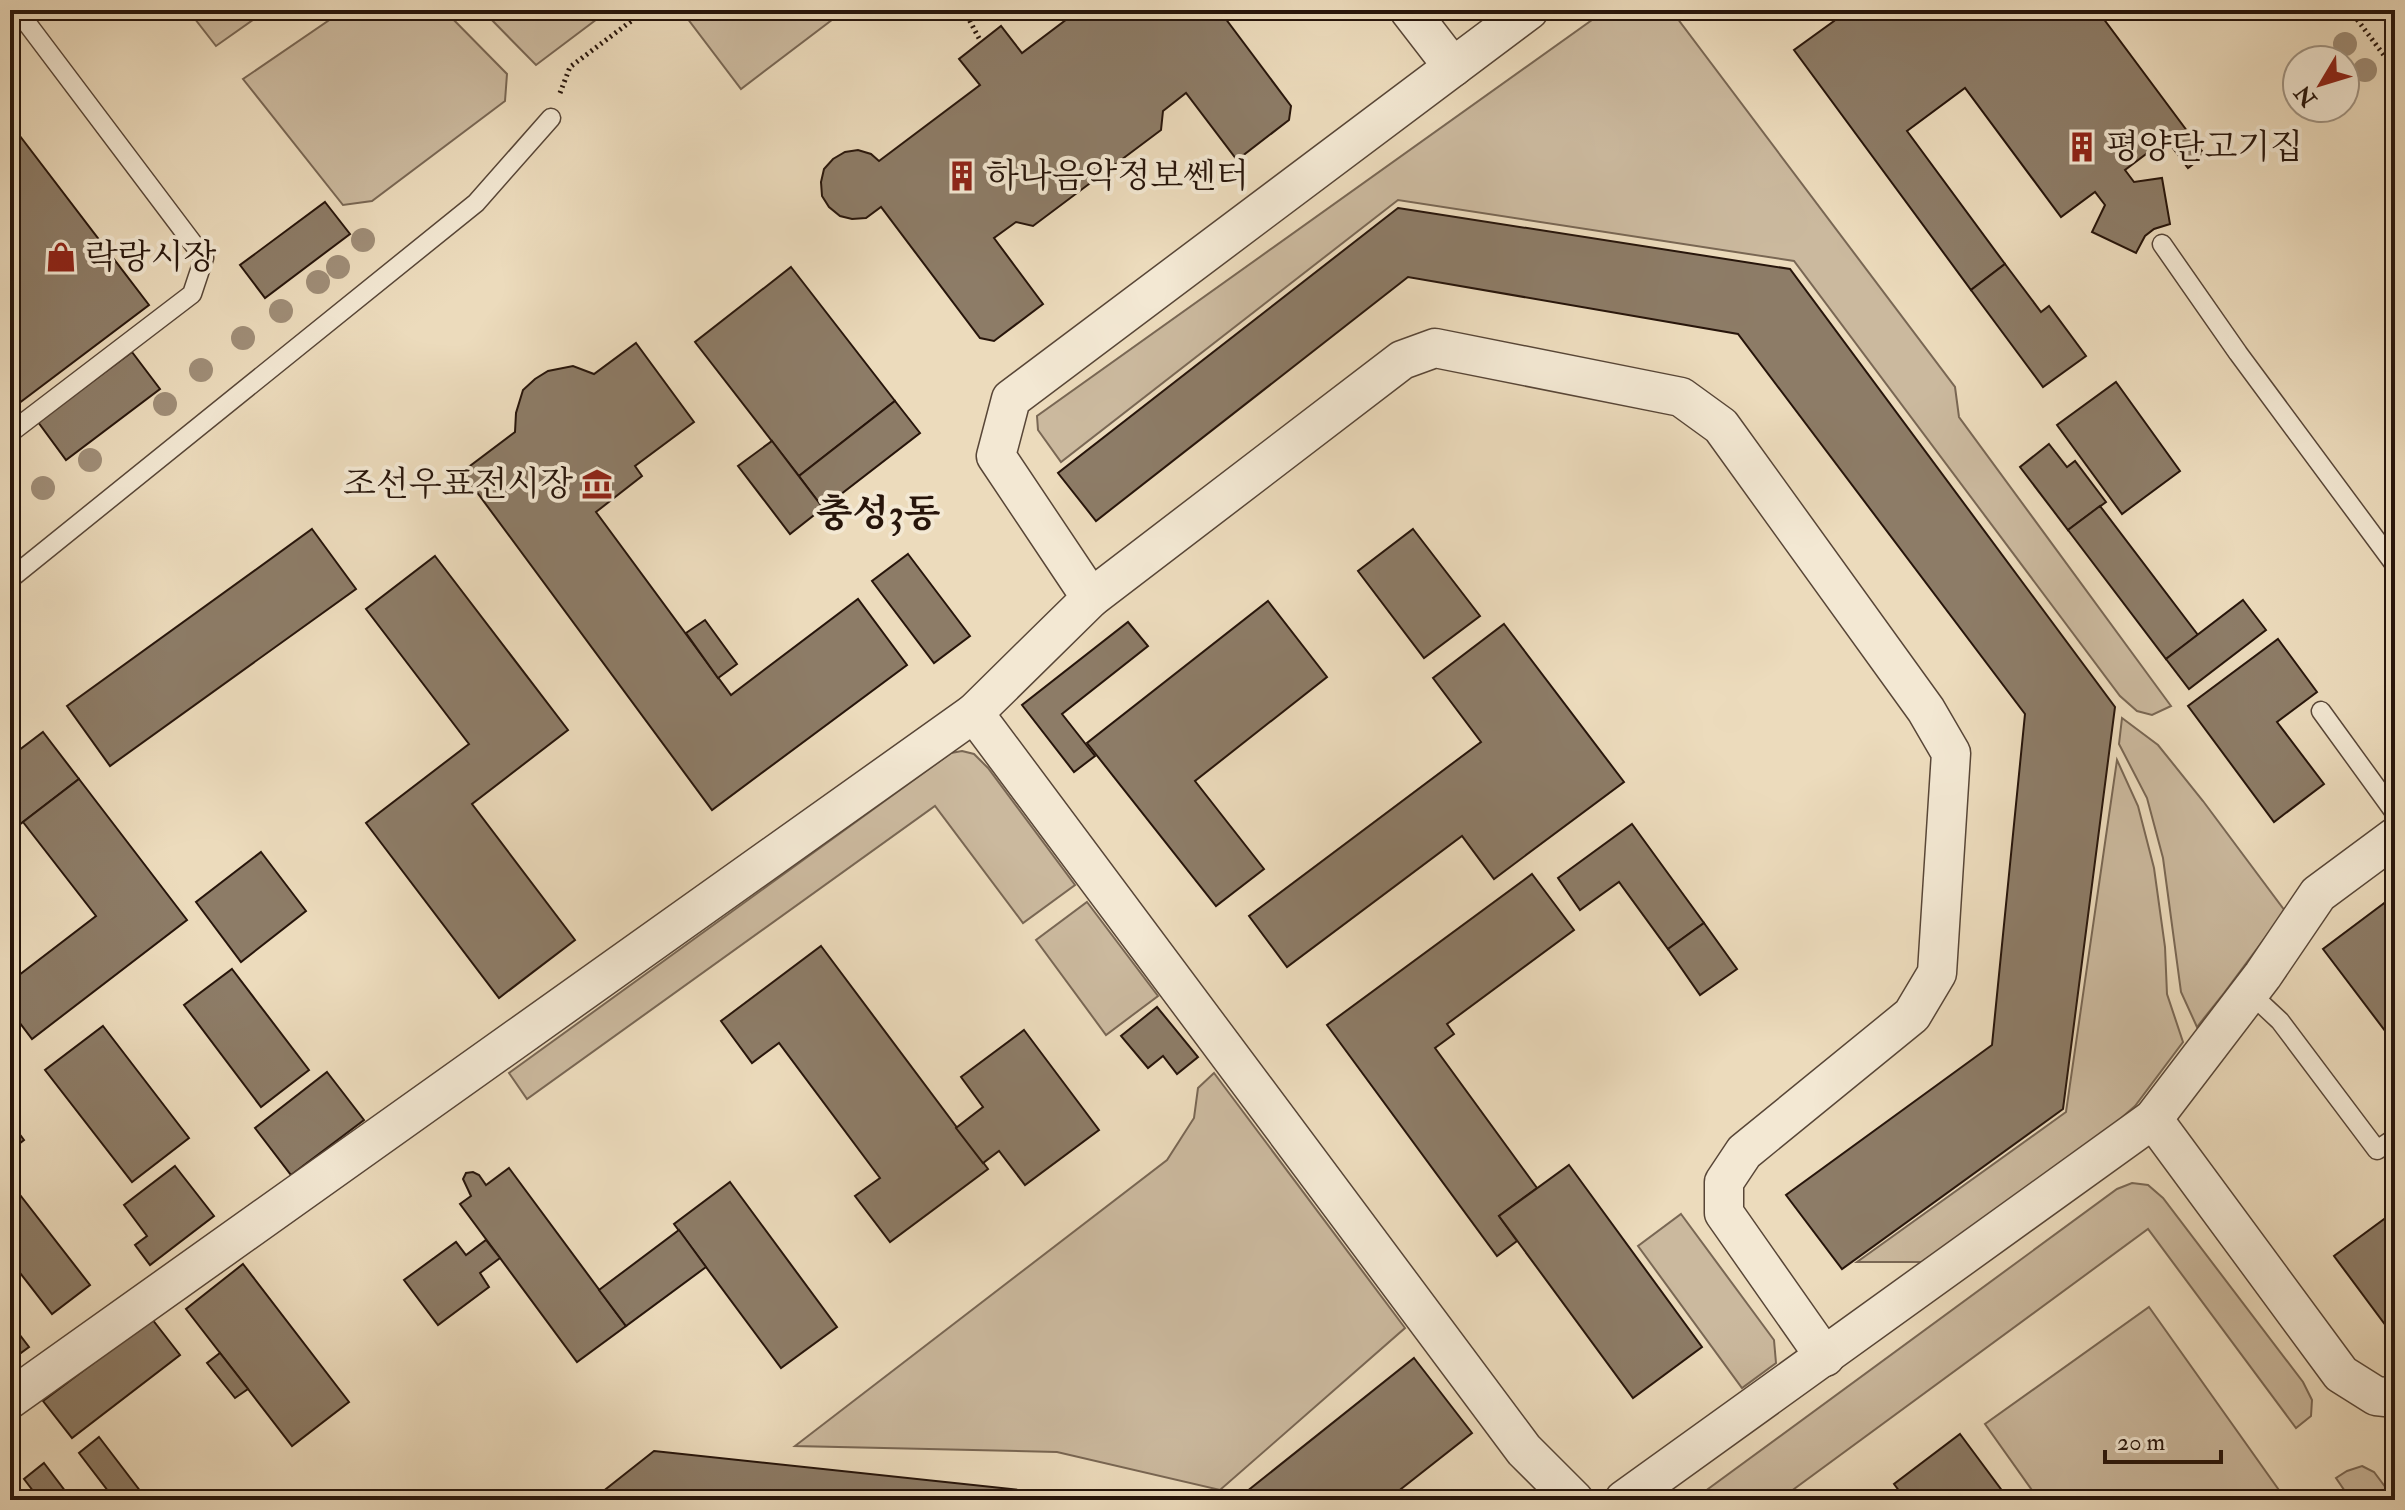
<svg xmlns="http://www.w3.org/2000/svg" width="2405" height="1510" font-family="'IM FELL Double Pica','Noto Serif KR',serif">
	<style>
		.green { fill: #cbb99e; stroke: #796754; stroke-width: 2 }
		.building { fill: #8d7c67; stroke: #27150b; stroke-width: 2 }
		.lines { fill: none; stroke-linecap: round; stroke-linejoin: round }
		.service-casing { stroke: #584637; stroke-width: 21 }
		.minor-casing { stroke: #584637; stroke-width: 41 }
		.path { stroke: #27150b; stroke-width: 5; stroke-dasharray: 2 4; stroke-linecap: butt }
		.service { stroke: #f3e8d3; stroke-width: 18 }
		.minor { stroke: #f3e8d3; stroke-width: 38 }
		.tram { stroke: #27150b; stroke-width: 2 }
		.tree { fill: #9f8d77 }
		.labels { text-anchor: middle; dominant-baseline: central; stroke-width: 8; stroke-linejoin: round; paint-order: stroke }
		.poi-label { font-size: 34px; fill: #27150b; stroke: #f3e8d3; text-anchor: start }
		.quarter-label { font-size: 38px; font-weight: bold; fill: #27150b; stroke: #f3e8d3 }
	</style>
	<rect width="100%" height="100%" fill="#ecdbbc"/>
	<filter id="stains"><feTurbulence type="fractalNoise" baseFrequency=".0025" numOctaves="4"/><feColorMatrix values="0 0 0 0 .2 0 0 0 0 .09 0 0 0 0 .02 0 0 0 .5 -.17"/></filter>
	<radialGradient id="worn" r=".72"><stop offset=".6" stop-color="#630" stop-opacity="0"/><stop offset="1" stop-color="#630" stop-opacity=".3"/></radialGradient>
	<g class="green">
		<polygon points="188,10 267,10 216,46"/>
		<polygon points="344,10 444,10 507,74 505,101 372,201 343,205 243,79"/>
		<polygon points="482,10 609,10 536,65"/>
		<polygon points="681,10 845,10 741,89"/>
		<polygon points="1606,10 1671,10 1955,387 1959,417 2171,706 2152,715 2137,711 2120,696 1794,261 1398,200 1061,462 1038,430 1037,416"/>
		<polygon points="2122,718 2158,745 2203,801 2285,911 2224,993 2197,1027 2181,992 2163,858 2147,798 2119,744"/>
		<polygon points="962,751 974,754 988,768 1075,885 1023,923 935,806 527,1099 509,1073 951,753"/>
		<polygon points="2117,760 2138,806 2154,868 2165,947 2167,994 2183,1042 2135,1106 2110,1128 1922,1262 1857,1262 2066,1112"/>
		<polygon points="1087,902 1158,996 1106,1035 1036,940"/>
		<polygon points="1214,1073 1405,1328 1220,1490 1057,1452 795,1446 1167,1160 1194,1118 1198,1088"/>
		<polygon points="2132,1183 2148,1185 2163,1198 2303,1382 2312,1400 2311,1416 2296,1428 2148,1229 1779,1500 1693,1500 2117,1189"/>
		<polygon points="1681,1214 1774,1340 1776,1363 1742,1388 1638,1246"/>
		<polygon points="2149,1307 2286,1500 2039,1500 1985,1424"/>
		<polygon points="2362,1466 2374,1472 2395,1500 2351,1500 2336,1478 2347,1471"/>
	</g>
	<g class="building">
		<polygon points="1079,10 1219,10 1291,106 1289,120 1237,160 1186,93 1163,111 1161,130 1033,226 1016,222 994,238 1043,304 994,341 980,338 881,207 866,218 852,219 840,216 829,207 822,196 821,182 824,169 833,159 845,152 858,150 871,154 879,161 980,85 959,59 1001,26 1022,53"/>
		<polygon points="1826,10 2097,10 2205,155 2188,168 2166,139 2125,170 2134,182 2162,178 2170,224 2154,229 2145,236 2136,253 2092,232 2105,205 2095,192 2061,217 1965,88 1907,131 2005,264 1971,290 1794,50 1834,21"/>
		<polygon points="10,123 149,305 10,410"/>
		<polygon points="325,202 350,234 265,298 240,265"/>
		<polygon points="1398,208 1790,269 2115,707 2063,1109 1842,1269 1786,1195 1992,1045 2025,714 1738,334 1408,277 1096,521 1058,473"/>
		<polygon points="2005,264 2041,312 2049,306 2086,356 2043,387 1971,290"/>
		<polygon points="791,267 895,401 799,476 695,342"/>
		<polygon points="636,343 694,422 635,466 642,476 596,512 731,695 858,599 907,665 712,810 462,472 515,432 516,413 523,390 535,379 548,371 573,366 594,374"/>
		<polygon points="132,352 160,389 66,460 38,422"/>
		<polygon points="2116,382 2180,471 2122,514 2057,425"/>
		<polygon points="895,401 920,433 823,508 799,476"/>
		<polygon points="772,441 823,508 790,534 738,466"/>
		<polygon points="2049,444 2067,467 2075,461 2106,502 2068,530 2020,467"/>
		<polygon points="10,484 18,494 10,501"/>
		<polygon points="2100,506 2198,635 2166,659 2068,530"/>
		<polygon points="312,529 356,589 110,766 67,706"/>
		<polygon points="1413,529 1480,616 1424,658 1358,571"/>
		<polygon points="908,554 970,636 934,663 872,581"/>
		<polygon points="435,556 568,730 472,804 575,940 499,998 366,823 469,744 366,609"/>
		<polygon points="2243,600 2266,630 2189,689 2166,659"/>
		<polygon points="1268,601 1327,677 1195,781 1264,869 1216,906 1087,743"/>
		<polygon points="705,620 737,664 718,678 686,633"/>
		<polygon points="1128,622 1148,646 1062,714 1095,756 1074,772 1022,705"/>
		<polygon points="1504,624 1624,782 1494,879 1462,836 1287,967 1249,916 1481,742 1433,678"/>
		<polygon points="2278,639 2317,692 2277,722 2324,784 2274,822 2188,706"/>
		<polygon points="43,732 79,779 10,832 10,757"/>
		<polygon points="79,779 187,920 32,1039 10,1010 10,982 96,916 23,822"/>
		<polygon points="1632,824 1704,923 1668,949 1619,882 1580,910 1558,878"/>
		<polygon points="261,852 306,911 241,962 196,902"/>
		<polygon points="1532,874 1574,930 1447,1024 1454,1034 1435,1048 1537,1188 1499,1216 1517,1241 1497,1256 1327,1025"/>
		<polygon points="2395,895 2395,1044 2323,949"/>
		<polygon points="1704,923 1737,969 1700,995 1668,949"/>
		<polygon points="821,946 988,1169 890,1242 855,1196 880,1178 779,1043 752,1063 721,1021"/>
		<polygon points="232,969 309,1070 261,1107 184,1005"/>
		<polygon points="1157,1007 1198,1057 1177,1074 1163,1056 1148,1068 1121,1036"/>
		<polygon points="103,1026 189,1138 132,1182 45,1070"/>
		<polygon points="1024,1030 1099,1130 1025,1185 999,1151 983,1163 956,1128 983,1107 961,1077"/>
		<polygon points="327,1072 364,1120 291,1175 255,1128"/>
		<polygon points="10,1121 24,1140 10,1151"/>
		<polygon points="1569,1165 1702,1347 1633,1398 1499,1216"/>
		<polygon points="175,1166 214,1216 150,1265 135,1245 147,1236 124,1205"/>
		<polygon points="509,1168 626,1326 577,1362 460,1204 471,1196 463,1179 466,1173 473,1172 479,1175 486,1185"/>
		<polygon points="10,1182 90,1285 52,1314 10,1260"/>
		<polygon points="730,1182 837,1327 781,1368 674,1224"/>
		<polygon points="2395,1211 2395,1338 2334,1256"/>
		<polygon points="679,1230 706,1267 626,1326 599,1290"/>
		<polygon points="486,1240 500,1258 480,1273 489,1287 438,1325 404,1280 456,1242 466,1255"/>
		<polygon points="243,1264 349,1402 292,1446 186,1309"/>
		<polygon points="152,1319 180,1355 72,1438 43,1401"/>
		<polygon points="10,1322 29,1347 10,1361"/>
		<polygon points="220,1353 248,1389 235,1398 207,1363"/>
		<polygon points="1414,1358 1472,1433 1387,1500 1236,1500"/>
		<polygon points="1960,1434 2009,1500 1906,1500 1894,1484"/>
		<polygon points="99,1437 141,1492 130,1500 115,1500 79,1453"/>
		<polygon points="654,1451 1113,1500 592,1500"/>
		<polygon points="44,1463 72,1500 40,1500 24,1479"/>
	</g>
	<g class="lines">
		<g class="service-casing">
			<g id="service">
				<polyline points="2162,244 2238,353 2395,565"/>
				<polyline points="10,433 192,294 204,258 17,10"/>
				<polyline points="10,579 476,203 551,118"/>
				<polyline points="2321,711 2395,813"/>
				<polyline points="2250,993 2280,1021 2377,1150 2395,1138"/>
			</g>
		</g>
		<g class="minor-casing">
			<g id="minor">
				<polyline points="1409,10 1453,67 1529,10"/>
				<polyline points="1453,67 1011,399 996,456 1091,598 974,713 1524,1450 1574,1500"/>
				<polyline points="1091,598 1402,360 1435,348 1681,397 1721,426 1926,710 1951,753 1937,973 1912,1015 1744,1152 1724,1182 1724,1213 1825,1357"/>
				<polyline points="2153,1119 2341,1374 2376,1396 2395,1398"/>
				<polyline points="10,1399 974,713"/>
				<polyline points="1624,1500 2153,1119 2263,975 2318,894 2395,837"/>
			</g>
		</g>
		<g class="path">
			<polyline points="964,10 981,42"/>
			<polyline points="2350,10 2395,70"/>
			<polyline points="560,93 570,67 646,10"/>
		</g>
		<use href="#service" class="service"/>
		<use href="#minor" class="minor"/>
		<polyline class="tram" points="2379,10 2395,32"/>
	</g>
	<g class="tree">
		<circle cx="2345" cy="44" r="12"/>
		<circle cx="2365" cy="70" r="12"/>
		<circle cx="363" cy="240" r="12"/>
		<circle cx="338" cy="267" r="12"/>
		<circle cx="318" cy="282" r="12"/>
		<circle cx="281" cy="311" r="12"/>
		<circle cx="243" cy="338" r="12"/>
		<circle cx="201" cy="370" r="12"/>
		<circle cx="165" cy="404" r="12"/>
		<circle cx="90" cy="460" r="12"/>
		<circle cx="43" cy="488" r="12"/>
	</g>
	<defs>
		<g id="building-bare" transform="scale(2.4)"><path d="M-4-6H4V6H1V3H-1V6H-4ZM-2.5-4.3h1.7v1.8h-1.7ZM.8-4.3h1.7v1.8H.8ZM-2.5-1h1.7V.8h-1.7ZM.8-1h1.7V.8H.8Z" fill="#8f2418" stroke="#f3e8d3" stroke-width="2.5" paint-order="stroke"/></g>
		<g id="shop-bare" transform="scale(2.4)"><path d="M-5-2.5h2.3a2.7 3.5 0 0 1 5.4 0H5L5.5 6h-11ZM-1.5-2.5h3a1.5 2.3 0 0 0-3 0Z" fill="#8f2418" stroke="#f3e8d3" stroke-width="2.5" paint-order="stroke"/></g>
		<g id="museum-bare" transform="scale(2.4)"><path d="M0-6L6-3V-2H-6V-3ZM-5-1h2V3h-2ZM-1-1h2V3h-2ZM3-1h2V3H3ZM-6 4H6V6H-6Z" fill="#8f2418" stroke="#f3e8d3" stroke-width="2.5" paint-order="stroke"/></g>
	</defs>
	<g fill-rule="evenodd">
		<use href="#building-bare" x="2082" y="147"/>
		<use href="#building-bare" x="962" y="176"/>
		<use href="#shop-bare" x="61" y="257"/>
		<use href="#museum-bare" x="597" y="484"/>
	</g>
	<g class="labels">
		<g class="poi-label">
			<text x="2106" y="147">평양단고기집</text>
			<text x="986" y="176">하나음악정보쎈터</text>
			<text x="85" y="257">락랑시장</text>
			<text x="573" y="484" text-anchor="end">조선우표전시장</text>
		</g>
		<g class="quarter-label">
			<text x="878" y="514">충성3동</text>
		</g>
	</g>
	<rect width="2405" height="1510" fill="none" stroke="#ecdbbc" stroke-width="40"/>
	<rect x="12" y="12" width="2381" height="1486" fill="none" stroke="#27150b" stroke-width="4"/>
	<rect x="20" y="20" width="2365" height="1470" fill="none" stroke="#27150b" stroke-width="2"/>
	<g transform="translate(2321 84) rotate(232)"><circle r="38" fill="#f3e8d3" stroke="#a19483" stroke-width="2"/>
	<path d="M0-6L14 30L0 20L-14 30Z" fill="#8f2418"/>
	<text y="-12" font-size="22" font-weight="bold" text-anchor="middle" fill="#27150b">N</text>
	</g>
	<path d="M2105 1450v12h116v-12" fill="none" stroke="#27150b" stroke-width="4"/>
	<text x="2117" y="1450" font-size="24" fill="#27150b" stroke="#f3e8d3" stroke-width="6" paint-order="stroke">20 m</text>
	<rect width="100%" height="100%" filter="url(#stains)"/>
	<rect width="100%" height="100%" fill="url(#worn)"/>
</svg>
